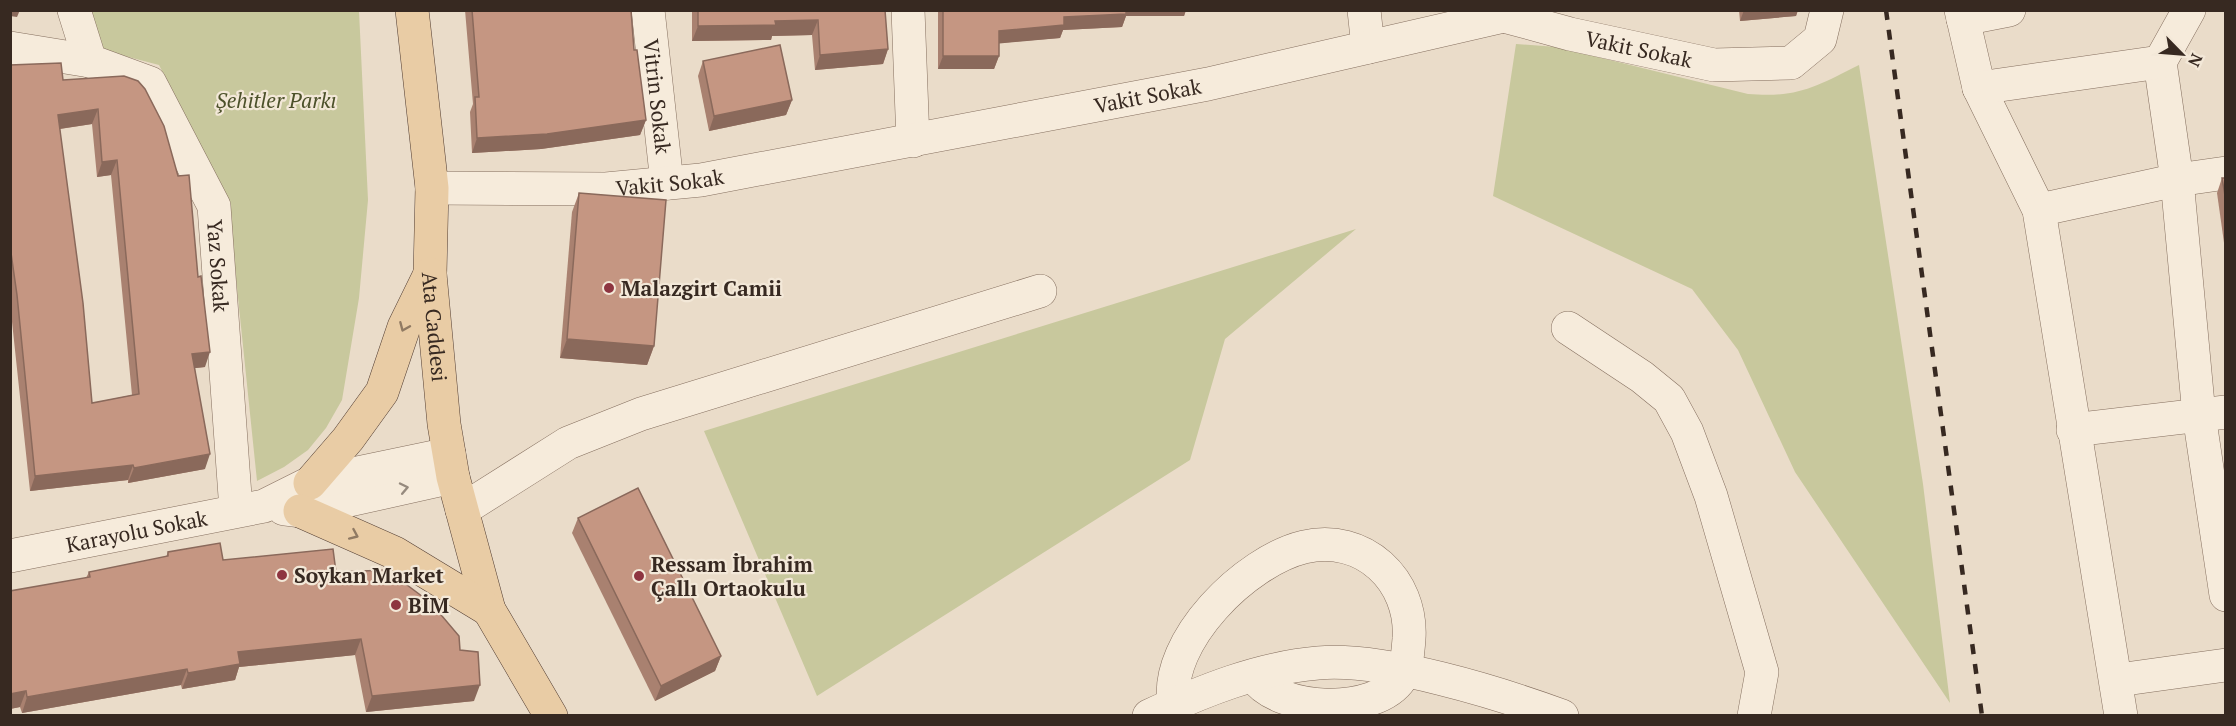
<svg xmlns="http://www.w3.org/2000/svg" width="2236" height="726" font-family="'PT Serif',serif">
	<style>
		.green { fill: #c8c89d }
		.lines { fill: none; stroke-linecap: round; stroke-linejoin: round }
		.minor-casing { stroke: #856f5f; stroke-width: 34 }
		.major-casing { stroke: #533e33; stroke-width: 34 }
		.minor { stroke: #f6ebdb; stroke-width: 33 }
		.major { stroke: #e9cca5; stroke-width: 33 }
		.rail { stroke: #372921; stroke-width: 4.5; stroke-dasharray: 10 10; stroke-linecap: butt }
		.wall { fill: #a98170; fill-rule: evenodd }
		.shaded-wall { fill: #8a695b }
		.building { fill: #c59682; stroke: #8a695b; stroke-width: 1.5; fill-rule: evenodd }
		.oneway { stroke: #907a63 }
		.oneway2 { stroke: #968a7e }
		.poi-dot { fill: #8e3540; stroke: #f3e8d8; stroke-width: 2 }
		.labels { text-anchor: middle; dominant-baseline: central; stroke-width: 4.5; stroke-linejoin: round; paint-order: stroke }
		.street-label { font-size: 21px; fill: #372921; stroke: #f3e8d8 }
		.park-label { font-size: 21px; font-style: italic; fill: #4c512a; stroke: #f3e8d8 }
		.poi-label { font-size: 21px; font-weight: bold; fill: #372921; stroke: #f3e8d8; text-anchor: start }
	</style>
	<rect width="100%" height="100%" fill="#eadcc9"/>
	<g class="green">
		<polygon points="86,11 359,11 368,200 359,298 342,400 326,428 308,450 284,467 257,481 228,201 159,65 98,49"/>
		<path d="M 1516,44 L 1557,47 L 1748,94 C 1798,98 1815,87 1859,65 L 1923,484 L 1950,703 L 1795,472 L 1738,350 L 1692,289 L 1493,196 Z"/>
		<polygon points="1356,229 1225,339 1190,460 817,696 704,431"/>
	</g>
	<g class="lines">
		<g class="minor-casing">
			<g id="minor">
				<path id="s1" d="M 74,10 L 90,61 L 150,83 L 214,206 L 236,510"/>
				<path id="s2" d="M 648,10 L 667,183"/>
				<polyline points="908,10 913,141"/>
				<polyline points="1364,10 1368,47"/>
				<polyline points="1961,10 1979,88 2039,210 2121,716"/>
				<polyline points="2189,10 2160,62 2177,180 2199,415 2226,595"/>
				<polyline points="1963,19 2009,10"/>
				<polyline points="10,48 90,61"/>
				<polyline points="1979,88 2160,62"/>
				<path id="s3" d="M 432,188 L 606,189 L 701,180 L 1208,84 L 1504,16 L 1570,34 L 1714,65 L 1791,63 L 1820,39 L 1827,10"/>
				<polyline points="2039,210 2177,180 2226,173"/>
				<polyline points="1568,328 1642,377 1669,399 1687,432 1711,496 1762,672 1754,716"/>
				<polyline points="2073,430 2226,412"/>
				<polyline points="284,509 300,511 453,477"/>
				<polyline points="462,510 568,443 641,414 1040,291"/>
				<path id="s4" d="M 10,556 L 264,506 L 310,483 L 449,454"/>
				<polyline points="2118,680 2226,665"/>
				<path d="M 1174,704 C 1164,641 1246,561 1304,547 C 1363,533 1413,580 1409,639 C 1408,650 1407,669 1401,678 C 1376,716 1278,713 1254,676"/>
				<path d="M 1149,716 C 1202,691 1259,668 1318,663 C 1384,657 1499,693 1562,716"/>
			</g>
		</g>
		<g class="major-casing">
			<g id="major">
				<path id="s5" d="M 412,10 L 432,188 L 430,274 L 444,424 L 453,477 L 489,610 L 551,716"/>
				<polyline points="310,483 348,439 382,392 404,327 430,274"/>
				<polyline points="300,511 395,553 489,610"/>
			</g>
		</g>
		<use href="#minor" class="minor"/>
		<use href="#major" class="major"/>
		<polyline class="rail" points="1886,10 1982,716"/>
	</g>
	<g class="wall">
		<polygon points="465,10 631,10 634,50 646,120 640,135 541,149 472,153 470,112 473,104"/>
		<polygon points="692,10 885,10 888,49 883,64 815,70 812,35 772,36 771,40 692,41"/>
		<polygon points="938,10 1186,10 1184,16 1126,16 1122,27 1063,30 1060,38 999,43 999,56 994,69 938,69"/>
		<polygon points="1739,10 1798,10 1796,16 1740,21"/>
		<polygon points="703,61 792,100 786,115 709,131 698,76"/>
		<path d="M 10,65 L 63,80 L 124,76 L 205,367 L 195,368 L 205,469 L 128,483 L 128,480 L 30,491 L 10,303 ZM 92,124 L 97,177 L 111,175 L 132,395 L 92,403 L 60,129 Z"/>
		<polygon points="2222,178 2226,178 2226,257 2217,193"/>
		<polygon points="579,193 654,346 647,365 560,358 572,212"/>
		<polygon points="578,518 721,656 715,671 655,701 572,533"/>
		<polygon points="168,552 223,560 336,572 460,650 474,701 366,712 355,655 239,667 235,680 182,689 181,685 22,713 20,707 10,709 10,591 86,578 89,572 166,557"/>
	</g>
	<g class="shaded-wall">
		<polygon points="10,10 20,10 17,17 10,16"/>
		<polygon points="1123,10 1186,10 1184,16 1126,16 1122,27 1063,30 1060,38 994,44 999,31 1064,17"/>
		<polygon points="1744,10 1798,10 1796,16 1740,21"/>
		<polygon points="818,20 812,35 772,36 771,40 692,41 698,26 775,21"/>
		<polygon points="888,49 883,64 815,70 820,55"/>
		<polygon points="943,56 999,56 994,69 938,69"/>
		<polygon points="792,100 786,115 709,131 714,116"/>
		<polygon points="98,109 92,124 52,130 58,115"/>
		<polygon points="646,120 640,135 541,149 472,153 477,138"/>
		<polygon points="117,160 111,175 97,177 102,162"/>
		<polygon points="567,339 654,346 647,365 560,358"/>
		<polygon points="210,352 205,367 187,369 192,354"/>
		<polygon points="210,454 205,469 128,483 134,468"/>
		<polygon points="133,465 128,480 30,491 35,476"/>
		<polygon points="361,639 355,655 239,667 235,680 182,689 188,673 238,652"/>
		<polygon points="721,656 715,671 655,701 661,686"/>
		<polygon points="187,669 181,685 22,713 27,697"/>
		<polygon points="480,685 474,701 366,712 372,696"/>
		<polygon points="26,691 20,707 10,709 10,694"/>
	</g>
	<g class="building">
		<polygon points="472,10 631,10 634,50 637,50 646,120 547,134 477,138 475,97 479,97"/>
		<polygon points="698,10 885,10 888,49 820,55 818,20 775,21 776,25 698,26"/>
		<polygon points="943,10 1126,10 1126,14 1064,17 1064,25 999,31 999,56 943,56"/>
		<polygon points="780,45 792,100 714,116 703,61"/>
		<path d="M 61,63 L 63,80 L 124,76 L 138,81 L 145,89 L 164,126 L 178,176 L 189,175 L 198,277 L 201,276 L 210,352 L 192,354 L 210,454 L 134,468 L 133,465 L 35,476 L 17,295 L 10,246 L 10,65 ZM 98,109 L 102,162 L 117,160 L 139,394 L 92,403 L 83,303 L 58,115 Z"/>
		<polygon points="2222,178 2226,178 2226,201"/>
		<polygon points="579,193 666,200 654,346 567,339"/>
		<polygon points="638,488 721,656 661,686 578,518"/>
		<polygon points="220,543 223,560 333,549 336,572 387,570 431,603 459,636 460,650 478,652 480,685 372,696 361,639 238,652 240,664 188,673 187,669 27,697 26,691 10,694 10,591 90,577 89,572 168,556 168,552"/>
	</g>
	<defs><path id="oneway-chevron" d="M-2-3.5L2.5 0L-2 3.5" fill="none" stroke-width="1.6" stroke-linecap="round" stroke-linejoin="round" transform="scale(1.5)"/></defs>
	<g class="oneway">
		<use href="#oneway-chevron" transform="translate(404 327) rotate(113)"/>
		<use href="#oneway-chevron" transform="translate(354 535) rotate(24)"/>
	</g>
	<use class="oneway2" href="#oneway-chevron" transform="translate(404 488) rotate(-12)"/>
	<g class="poi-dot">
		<circle cx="609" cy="288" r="6"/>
		<circle cx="282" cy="575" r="6"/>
		<circle cx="639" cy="576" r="6"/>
		<circle cx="396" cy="605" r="6"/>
	</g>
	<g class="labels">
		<g class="street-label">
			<text stroke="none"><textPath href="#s3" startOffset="1228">Vakit Sokak</textPath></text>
			<text stroke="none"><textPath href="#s3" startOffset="724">Vakit Sokak</textPath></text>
			<text stroke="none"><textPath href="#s2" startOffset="87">Vitrin Sokak</textPath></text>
			<text stroke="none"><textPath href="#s3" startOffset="238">Vakit Sokak</textPath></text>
			<text stroke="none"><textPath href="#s1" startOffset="316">Yaz Sokak</textPath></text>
			<text stroke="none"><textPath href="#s5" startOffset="318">Ata Caddesi</textPath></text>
			<text stroke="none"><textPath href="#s4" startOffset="129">Karayolu Sokak</textPath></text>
		</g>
		<g class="park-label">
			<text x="276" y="100">Şehitler Parkı</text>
		</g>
		<g class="poi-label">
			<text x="621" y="288">Malazgirt Camii</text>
			<text x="651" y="564">Ressam İbrahim<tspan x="651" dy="24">Çallı Ortaokulu</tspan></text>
			<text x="294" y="575">Soykan Market</text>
			<text x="408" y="605">BİM</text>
		</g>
	</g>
	<rect width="2236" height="726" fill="none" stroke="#372921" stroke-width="24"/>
	<g transform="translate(2182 54) rotate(115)" stroke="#f3e8d8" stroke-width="4.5" paint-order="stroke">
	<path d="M0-4.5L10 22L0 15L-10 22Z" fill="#372921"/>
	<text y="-9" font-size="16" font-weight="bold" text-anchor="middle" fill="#372921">N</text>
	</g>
</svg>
